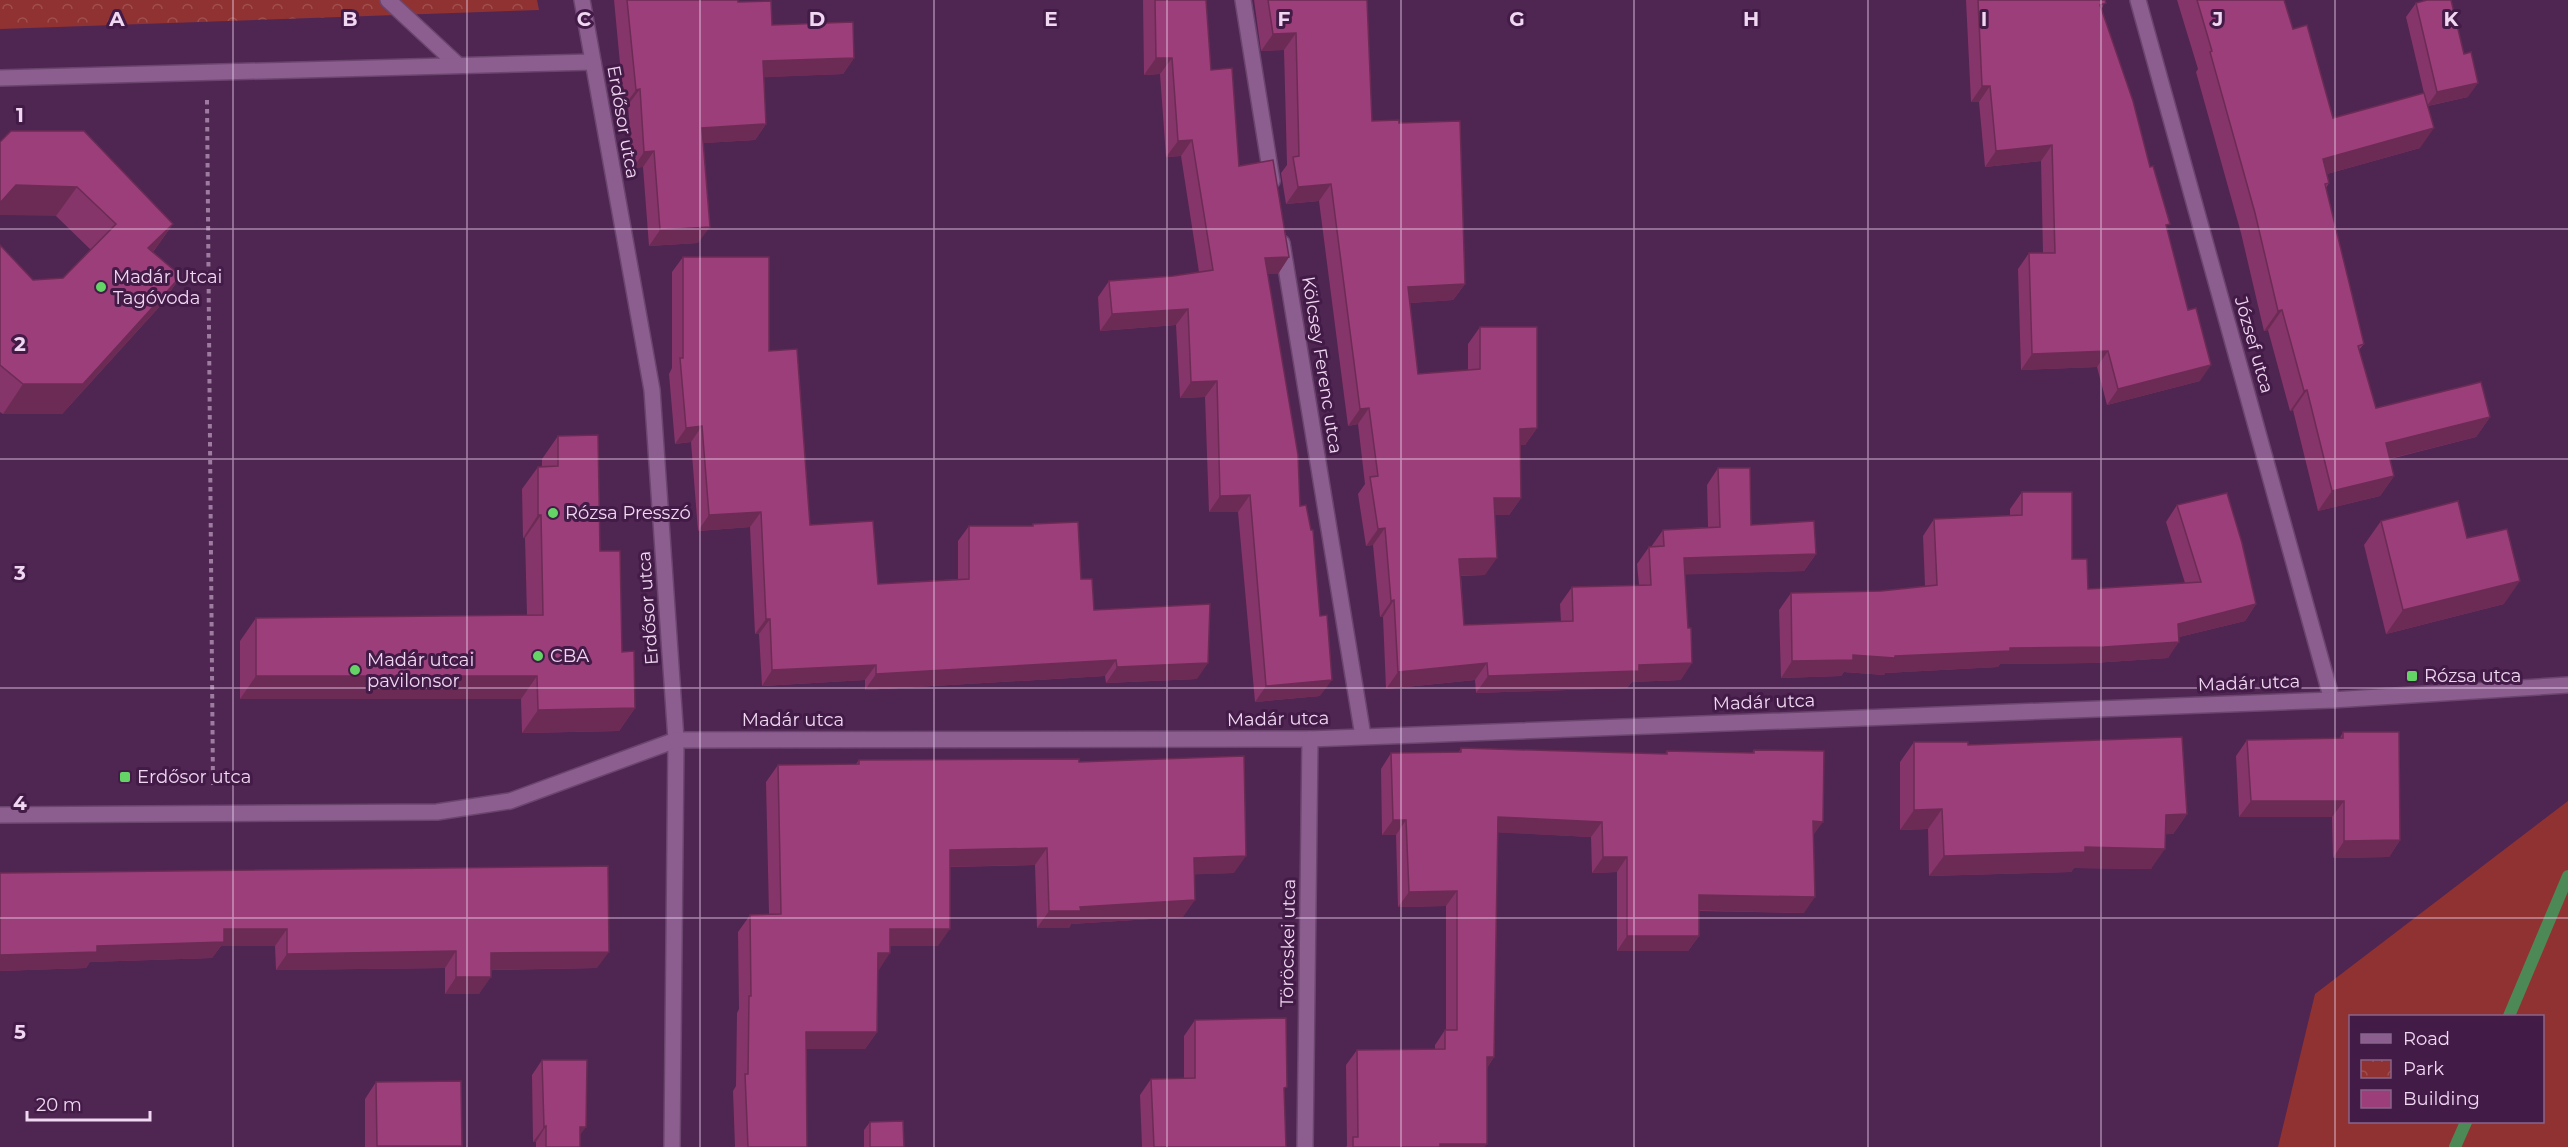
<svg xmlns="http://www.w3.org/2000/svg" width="2568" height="1147" font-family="Montserrat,sans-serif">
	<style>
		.grass { fill: #903231; fill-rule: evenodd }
		.park { fill: url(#park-crowns) }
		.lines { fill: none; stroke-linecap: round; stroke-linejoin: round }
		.stream { stroke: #4d8957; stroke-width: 12 }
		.service-casing { stroke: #6c456f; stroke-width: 18 }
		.minor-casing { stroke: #6c456f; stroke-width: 18 }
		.path { stroke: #9e7ca0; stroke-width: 4; stroke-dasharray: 4.5 4.5; stroke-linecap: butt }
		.service { stroke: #8b5e8f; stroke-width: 15 }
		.minor { stroke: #8b5e8f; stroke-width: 15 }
		.wall { fill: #853569 }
		.shaded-wall { fill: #6c2b55 }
		.building { fill: #9b3e7a; stroke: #6c2b55; stroke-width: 1.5 }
		.grid { fill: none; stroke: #f0d7f2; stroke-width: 1.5; stroke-opacity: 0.55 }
		.poi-dot { fill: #65d467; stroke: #431b47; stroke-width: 2 }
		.labels { text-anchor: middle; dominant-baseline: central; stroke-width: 6; stroke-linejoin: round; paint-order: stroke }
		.street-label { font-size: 18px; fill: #f0d7f2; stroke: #431b47 }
		.poi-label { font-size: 18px; fill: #f0d7f2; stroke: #431b47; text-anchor: start }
		.grid-label { font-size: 20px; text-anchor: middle; font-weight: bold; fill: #f0d7f2; stroke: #431b47; stroke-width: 6; stroke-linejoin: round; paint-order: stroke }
	</style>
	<defs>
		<pattern id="park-crowns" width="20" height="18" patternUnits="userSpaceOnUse" patternTransform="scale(1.5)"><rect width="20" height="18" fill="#903231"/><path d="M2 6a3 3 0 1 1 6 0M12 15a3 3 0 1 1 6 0" fill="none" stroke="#a04f4f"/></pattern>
	</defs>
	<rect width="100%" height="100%" fill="#4f2552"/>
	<path class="grass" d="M 2568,801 L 2568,1147 L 2278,1147 L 2315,994 ZM 2350,1016 L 2542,1016 L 2542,1122 L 2350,1122 Z"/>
	<polygon class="park" points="0,0 537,0 539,10 0,29"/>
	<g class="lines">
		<g class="stream">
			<polyline points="2509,1016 2568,876"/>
			<polyline points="2455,1147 2466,1122"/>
		</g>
		<g class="service-casing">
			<g id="service">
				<polyline points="388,0 458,65"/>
				<polyline points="0,78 593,62"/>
			</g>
		</g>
		<g class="minor-casing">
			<g id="minor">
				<polyline points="582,0 652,390 676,740 672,1147"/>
				<polyline points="1243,0 1272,181"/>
				<polyline points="2138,0 2332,700"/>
				<polyline points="1282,243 1363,736"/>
				<polyline points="0,815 437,812 510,801 676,740 1310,739 2332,700 2568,685"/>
				<polyline points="1305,1147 1310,739"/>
			</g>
		</g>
		<polyline class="path" points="207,100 213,785"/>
		<use href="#service" class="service"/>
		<use href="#minor" class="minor"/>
	</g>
	<g class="wall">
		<polygon points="614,0 738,0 738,2 772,25 854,58 843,74 764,77 766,124 755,140 703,143 698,243 649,246 643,167 633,168 628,105 624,106"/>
		<polygon points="1143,0 1206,0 1211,70 1239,166 1289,257 1278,274 1267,274 1300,506 1320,696 1255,702 1238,512 1209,512 1205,397 1180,398 1176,325 1100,331 1098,297 1109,281 1173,276 1199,272 1181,156 1166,157 1160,74 1144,75"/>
		<polygon points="1254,0 1367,0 1372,121 1399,123 1465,284 1453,300 1410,303 1418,374 1468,370 1468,344 1480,327 1537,428 1525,445 1520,445 1521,498 1509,515 1495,515 1485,575 1461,576 1464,625 1561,622 1560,604 1572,587 1639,585 1637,564 1649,547 1651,547 1663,530 1708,527 1707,485 1718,468 1751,525 1816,554 1804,571 1685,574 1681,680 1632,682 1627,688 1476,693 1475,680 1386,689 1383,617 1380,617 1373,545 1366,546 1358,494 1365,484 1358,424 1348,426 1319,201 1286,204 1281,173 1287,165 1284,50 1261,51"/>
		<polygon points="1966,0 2105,0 2102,9 2167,228 2200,381 2107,405 2097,367 2021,370 2018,269 2029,253 2043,253 2041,161 1985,167 1979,102 1971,102"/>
		<polygon points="2177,0 2284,0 2293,29 2333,118 2424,93 2406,17 2416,3 2468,97 2428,106 2420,148 2327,174 2329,183 2326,188 2364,344 2359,350 2376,408 2490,417 2476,437 2390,459 2394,476 2380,496 2318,511 2293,410 2290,411 2268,330 2264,331 2241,233 2196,72 2198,69"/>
		<polygon points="0,142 173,224 153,252 181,276 160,306 62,414 3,414 0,412 0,245 33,280 63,278 91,250 56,216"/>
		<polygon points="683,257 769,351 810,525 878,584 958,579 958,541 969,526 1032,526 1033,524 1081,579 1094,610 1197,679 1106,683 1105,676 865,690 865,680 762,686 759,634 755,634 750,527 698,531 691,442 675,444 669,374 672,368 672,272"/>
		<polygon points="558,436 600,551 635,708 619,731 522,733 521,699 240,699 240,641 256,618 527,615 525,538 523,538 522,489 538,467 542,467 542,459"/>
		<polygon points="2022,492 2072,559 2088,589 2185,583 2166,522 2177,505 2256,604 2245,621 2179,637 2168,658 2093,663 2000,664 1998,667 1885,673 1884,675 1844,672 1841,676 1781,678 1779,610 1791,593 1881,591 1925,586 1923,536 1934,519 2010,516 2010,509"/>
		<polygon points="2381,521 2467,538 2504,604 2386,634 2364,545"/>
		<polygon points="2343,732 2400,840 2389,857 2333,858 2332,817 2239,817 2236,756 2247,740 2340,738"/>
		<polygon points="1914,742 1968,745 2187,814 2173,834 2165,834 2151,869 2074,868 2071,872 1929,876 1928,829 1900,830 1900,762"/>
		<polygon points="1461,748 1665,754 1667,751 1752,753 1754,750 1813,836 1804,913 1699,911 1699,936 1688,951 1617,951 1617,872 1592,873 1591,837 1498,832 1494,1057 1487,1068 1485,1147 1346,1147 1347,1146 1346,1065 1357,1050 1435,1049 1435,1045 1445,1030 1446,1030 1446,906 1398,907 1396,835 1382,835 1381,769 1391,753 1459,752"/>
		<polygon points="859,760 1079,762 1234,873 1194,874 1183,917 1071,924 1069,928 1037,928 1035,865 950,867 938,946 890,946 878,970 877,1032 865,1049 806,1049 807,1147 735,1147 733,1091 736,1086 737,1013 739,1009 738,932 750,915 769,914 766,782 778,765 856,764"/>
		<polygon points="0,873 597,968 491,970 479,994 445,994 445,968 276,970 275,946 221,946 212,958 90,962 86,968 0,971"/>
		<polygon points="1195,1020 1284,1092 1286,1147 1142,1147 1140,1095 1151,1079 1184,1078 1184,1036"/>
		<polygon points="542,1060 580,1136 580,1147 536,1147 536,1142 533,1142 532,1075"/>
		<polygon points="376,1082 461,1147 365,1147 365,1099"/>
		<polygon points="870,1122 904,1147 864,1147 864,1130"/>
	</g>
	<g class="shaded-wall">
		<polygon points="1296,33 1284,50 1261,51 1273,34"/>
		<polygon points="854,58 843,74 752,78 763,61"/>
		<polygon points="1156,58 1172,58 1160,74 1144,75"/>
		<polygon points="2478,83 2468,97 2427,106 2437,92"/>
		<polygon points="1982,86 1990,86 1979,102 1971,102"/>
		<polygon points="640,89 628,105 624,106 636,90"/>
		<polygon points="766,124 755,140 690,144 702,128"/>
		<polygon points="2434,128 2420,148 2309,179 2323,159"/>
		<polygon points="1192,140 1181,156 1166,157 1178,141"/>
		<polygon points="2052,145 2041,161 1985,167 1996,151"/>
		<polygon points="654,151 643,167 633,168 644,152"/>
		<polygon points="1331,184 1319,201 1286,204 1298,187"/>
		<polygon points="16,185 77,187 56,216 0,215 0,203"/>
		<polygon points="173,224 152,253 148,248"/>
		<polygon points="710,227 698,243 649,246 660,230"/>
		<polygon points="1289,257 1278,274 1253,274 1265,258"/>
		<polygon points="181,276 160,306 62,414 3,414 23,384"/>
		<polygon points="1465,284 1453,300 1397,304 1408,287"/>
		<polygon points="1188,309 1176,325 1100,331 1112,314"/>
		<polygon points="2282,310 2268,330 2264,331 2278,311"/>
		<polygon points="2108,351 2097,367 2021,370 2032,354"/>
		<polygon points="2211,365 2200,381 2107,405 2118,389"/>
		<polygon points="1217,381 1205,397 1180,398 1191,382"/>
		<polygon points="2307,390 2293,410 2290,411 2304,391"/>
		<polygon points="1369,408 1358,424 1348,426 1360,409"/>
		<polygon points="2490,417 2476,437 2372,463 2386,443"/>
		<polygon points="702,426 691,442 675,444 686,428"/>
		<polygon points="1537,428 1525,445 1508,445 1520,429"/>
		<polygon points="2394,476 2380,496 2318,511 2332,491"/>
		<polygon points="1250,495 1238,512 1209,512 1220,496"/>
		<polygon points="1494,498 1521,498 1509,515 1483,515"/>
		<polygon points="761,512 750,527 698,531 709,515"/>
		<polygon points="538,515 541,515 525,538 523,538"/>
		<polygon points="1385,528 1373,545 1366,546 1378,529"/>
		<polygon points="1816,554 1804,571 1672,575 1684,558"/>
		<polygon points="1497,558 1485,575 1447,576 1459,559"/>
		<polygon points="2520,581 2504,604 2386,634 2403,610"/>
		<polygon points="1394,600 1383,617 1380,617 1391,601"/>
		<polygon points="2256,604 2245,621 2167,640 2178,624"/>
		<polygon points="766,619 770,619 759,634 755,634"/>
		<polygon points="2179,642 2168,658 2093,663 2000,664 1998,667 1885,673 1884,675 1844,672 1841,676 1781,678 1792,661 1853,655 1895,656 2010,648"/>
		<polygon points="1116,660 1105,676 865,690 876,674"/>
		<polygon points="1208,663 1197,679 1106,683 1117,667"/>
		<polygon points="1487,663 1475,680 1386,689 1398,672"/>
		<polygon points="1692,663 1681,680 1632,682 1627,688 1476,693 1488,676 1639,665"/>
		<polygon points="876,665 865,680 762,686 772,670"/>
		<polygon points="256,676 537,676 521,699 240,699"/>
		<polygon points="1332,680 1320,696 1255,702 1266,686"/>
		<polygon points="635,708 619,731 522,733 538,710"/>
		<polygon points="2251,801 2344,801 2332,817 2239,817"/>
		<polygon points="1942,809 1928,829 1900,830 1914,810"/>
		<polygon points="2187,814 2173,834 2152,835 2166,815"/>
		<polygon points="1498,817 1602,822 1591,837 1487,832"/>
		<polygon points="1393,820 1406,820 1396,835 1382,835"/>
		<polygon points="1813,821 1823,822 1812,837"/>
		<polygon points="2400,840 2389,857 2333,858 2344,841"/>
		<polygon points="2085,847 2165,849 2151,869 2074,868 2071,872 1929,876 1944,856"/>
		<polygon points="1047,848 1035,865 938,867 950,850"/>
		<polygon points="1246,856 1234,873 1182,875 1194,858"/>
		<polygon points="1603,857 1627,857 1617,872 1592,873"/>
		<polygon points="1457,891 1446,906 1398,907 1409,892"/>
		<polygon points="1699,895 1815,897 1804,913 1688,910"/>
		<polygon points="1195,900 1183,917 1071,924 1069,928 1037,928 1049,911 1080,907"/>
		<polygon points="224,929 287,929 275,946 221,946 212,958 90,962 86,968 0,971 0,955 97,946"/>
		<polygon points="890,929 950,929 938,946 878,946"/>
		<polygon points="1627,936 1699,936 1688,951 1617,951"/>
		<polygon points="456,951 445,968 276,970 287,954"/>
		<polygon points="609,952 597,968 479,970 491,953"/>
		<polygon points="878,953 890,953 879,970 866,970"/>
		<polygon points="456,977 491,977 479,994 445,994"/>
		<polygon points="806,1032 877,1032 865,1049 794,1049"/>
		<polygon points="1487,1057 1494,1057 1484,1073"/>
		<polygon points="546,1126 536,1142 533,1142 544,1127"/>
		<polygon points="580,1127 586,1127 575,1142"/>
		<polygon points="1440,1144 1487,1144 1485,1147 1437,1147"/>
		<polygon points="377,1146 462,1146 461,1147"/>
	</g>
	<g class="building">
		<polygon points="627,0 738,0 738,2 771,1 772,25 853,22 854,58 763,61 766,124 702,128 710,227 660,230 654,151 644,152 640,89 636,90"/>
		<polygon points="1155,0 1206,0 1211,70 1232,68 1239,166 1273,160 1289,257 1265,258 1298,455 1300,506 1306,505 1311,530 1313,530 1320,616 1327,615 1332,680 1266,686 1250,495 1220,496 1217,381 1191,382 1188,309 1112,314 1109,281 1173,276 1213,270 1192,140 1178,141 1172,58 1156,58"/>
		<polygon points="1268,0 1367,0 1372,121 1399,120 1399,123 1460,121 1465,284 1408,287 1418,374 1480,369 1480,327 1537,327 1537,428 1520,429 1521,498 1494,498 1497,558 1459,559 1464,625 1573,621 1572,587 1651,585 1649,547 1664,546 1663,530 1720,527 1718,468 1750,468 1751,525 1814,521 1816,554 1684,558 1688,628 1691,628 1692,663 1639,665 1639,671 1488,676 1487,663 1398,672 1394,600 1391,601 1385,528 1378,529 1370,477 1378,476 1369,408 1360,409 1331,184 1298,187 1293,157 1299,156 1296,33 1273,34"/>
		<polygon points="1978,0 2105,0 2106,3 2100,5 2133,101 2150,167 2153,166 2170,224 2166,225 2188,310 2196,308 2211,365 2118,389 2108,351 2032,354 2029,253 2055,253 2052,145 1996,151 1990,86 1982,86"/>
		<polygon points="2197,0 2284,0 2293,29 2307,25 2333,118 2424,93 2434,128 2323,159 2329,183 2325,184 2364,344 2358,346 2376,408 2481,382 2490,417 2386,443 2394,476 2332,491 2307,390 2304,391 2282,310 2278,311 2255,213 2210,52 2212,51"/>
		<polygon points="2427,0 2451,0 2464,54 2471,52 2478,83 2437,92 2416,3"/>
		<polygon points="11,131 84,131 173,224 148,248 181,276 83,384 23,384 0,365 0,245 33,280 63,278 116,224 77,187 16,185 0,203 0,142"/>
		<polygon points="683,257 769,257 769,351 797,349 810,525 873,521 878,584 969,579 969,526 1033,526 1033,524 1078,522 1081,579 1092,579 1094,610 1210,604 1208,663 1117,667 1116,660 876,674 876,665 772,670 770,619 766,619 761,512 709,515 702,426 686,428 680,358 683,358"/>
		<polygon points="598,435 600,551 620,551 622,652 634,651 635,708 538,710 537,676 256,676 256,618 543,615 541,515 538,515 538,467 558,466 558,436"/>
		<polygon points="2022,492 2072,492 2072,559 2087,559 2088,589 2201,582 2177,505 2227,493 2242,543 2256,604 2178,624 2179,642 2104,647 2010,648 2010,651 1895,656 1895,658 1853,655 1853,660 1792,661 1791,593 1881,591 1937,585 1934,519 2022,515"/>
		<polygon points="2458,501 2467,538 2507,529 2520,581 2403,610 2381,521"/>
		<polygon points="2343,732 2399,732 2400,840 2344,841 2344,801 2251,801 2247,740 2343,738"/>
		<polygon points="2182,737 2187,814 2166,815 2165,849 2085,847 2085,852 1944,856 1942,809 1914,810 1914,742 1968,742 1968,745"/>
		<polygon points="1461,748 1667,754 1667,751 1754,753 1754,750 1824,751 1823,822 1813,821 1815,897 1699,895 1699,936 1627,936 1627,857 1603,857 1602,822 1498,817 1494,1057 1487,1057 1487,1144 1440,1144 1440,1147 1353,1147 1353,1137 1358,1137 1357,1050 1445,1049 1445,1030 1457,1030 1457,891 1409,892 1406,820 1393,820 1391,753 1461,752"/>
		<polygon points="1244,756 1246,856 1194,858 1195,900 1080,907 1081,911 1049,911 1047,848 950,850 950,929 890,929 890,953 878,953 877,1032 806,1032 807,1147 748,1147 745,1074 748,1074 749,996 751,996 750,915 781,914 778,765 859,764 859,760 1079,759 1079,762"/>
		<polygon points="608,866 609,952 491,953 491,977 456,977 456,951 287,954 287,929 224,929 224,942 97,946 97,952 0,955 0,962 0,873"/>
		<polygon points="1286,1018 1287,1087 1284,1088 1286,1147 1154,1147 1151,1079 1195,1078 1195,1020"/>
		<polygon points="542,1060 587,1060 586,1127 580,1127 580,1147 546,1147 546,1126 544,1127"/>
		<polygon points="461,1081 462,1146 377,1146 376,1082"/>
		<polygon points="903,1121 904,1147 870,1147 870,1122"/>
	</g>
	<path class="grid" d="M 233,0 L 233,1147M 467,0 L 467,1147M 700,0 L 700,1147M 934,0 L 934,1147M 1167,0 L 1167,1147M 1401,0 L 1401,1147M 1634,0 L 1634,1147M 1868,0 L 1868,1147M 2101,0 L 2101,1147M 2335,0 L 2335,1147M 0,229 L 2568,229M 0,459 L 2568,459M 0,688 L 2568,688M 0,918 L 2568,918"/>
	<g class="poi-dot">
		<circle cx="101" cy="287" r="6"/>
		<circle cx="553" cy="513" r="6"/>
		<circle cx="538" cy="656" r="6"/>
		<circle cx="355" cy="670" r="6"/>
		<rect x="2406" y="670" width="12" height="12" rx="3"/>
		<rect x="119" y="771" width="12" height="12" rx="3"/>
	</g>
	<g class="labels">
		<g class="street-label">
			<text transform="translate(623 122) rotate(80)">Erdősor utca</text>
			<text transform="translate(2254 345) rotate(74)">József utca</text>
			<text transform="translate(1322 365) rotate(81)">Kölcsey Ferenc utca</text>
			<text transform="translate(648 608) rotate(-94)">Erdősor utca</text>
			<text transform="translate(2249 683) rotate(-2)">Madár utca</text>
			<text transform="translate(1764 702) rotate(-2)">Madár utca</text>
			<text transform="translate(1278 719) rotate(-1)">Madár utca</text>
			<text x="793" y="720">Madár utca</text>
			<text transform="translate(1288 943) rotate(-89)">Töröcskei utca</text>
		</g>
		<g class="poi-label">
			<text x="113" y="277">Madár Utcai<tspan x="113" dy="21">Tagóvoda</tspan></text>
			<text x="565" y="513">Rózsa Presszó</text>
			<text x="550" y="656">CBA</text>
			<text x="367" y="660">Madár utcai<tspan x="367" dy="21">pavilonsor</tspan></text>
			<text x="2424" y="676">Rózsa utca</text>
			<text x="137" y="777">Erdősor utca</text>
		</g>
	</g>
	<g class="grid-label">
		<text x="117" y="26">A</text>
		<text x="350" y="26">B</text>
		<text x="584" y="26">C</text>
		<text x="817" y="26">D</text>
		<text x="1051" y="26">E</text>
		<text x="1284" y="26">F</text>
		<text x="1517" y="26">G</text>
		<text x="1751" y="26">H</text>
		<text x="1984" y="26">I</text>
		<text x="2218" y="26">J</text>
		<text x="2451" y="26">K</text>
		<text x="20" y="122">1</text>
		<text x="20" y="351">2</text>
		<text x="20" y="580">3</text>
		<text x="20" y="810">4</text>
		<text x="20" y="1039">5</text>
	</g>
	<rect x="2349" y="1015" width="195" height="108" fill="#431b47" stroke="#88668b" stroke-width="1.5"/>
	<rect x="2361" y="1034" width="30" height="9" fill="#8b5e8f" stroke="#88668b" stroke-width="1.5"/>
	<text x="2403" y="1045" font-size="18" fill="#f0d7f2">Road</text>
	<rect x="2361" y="1060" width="30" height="18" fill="url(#park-crowns)" stroke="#88668b" stroke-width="1.5"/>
	<text x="2403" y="1075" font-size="18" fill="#f0d7f2">Park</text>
	<rect x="2361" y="1090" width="30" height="18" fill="#9b3e7a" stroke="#88668b" stroke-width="1.5"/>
	<text x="2403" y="1105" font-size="18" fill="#f0d7f2">Building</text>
	<path d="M27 1111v9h123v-9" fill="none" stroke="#f0d7f2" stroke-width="3"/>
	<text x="36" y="1111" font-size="18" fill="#f0d7f2" stroke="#431b47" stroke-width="4.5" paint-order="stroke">20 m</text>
</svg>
